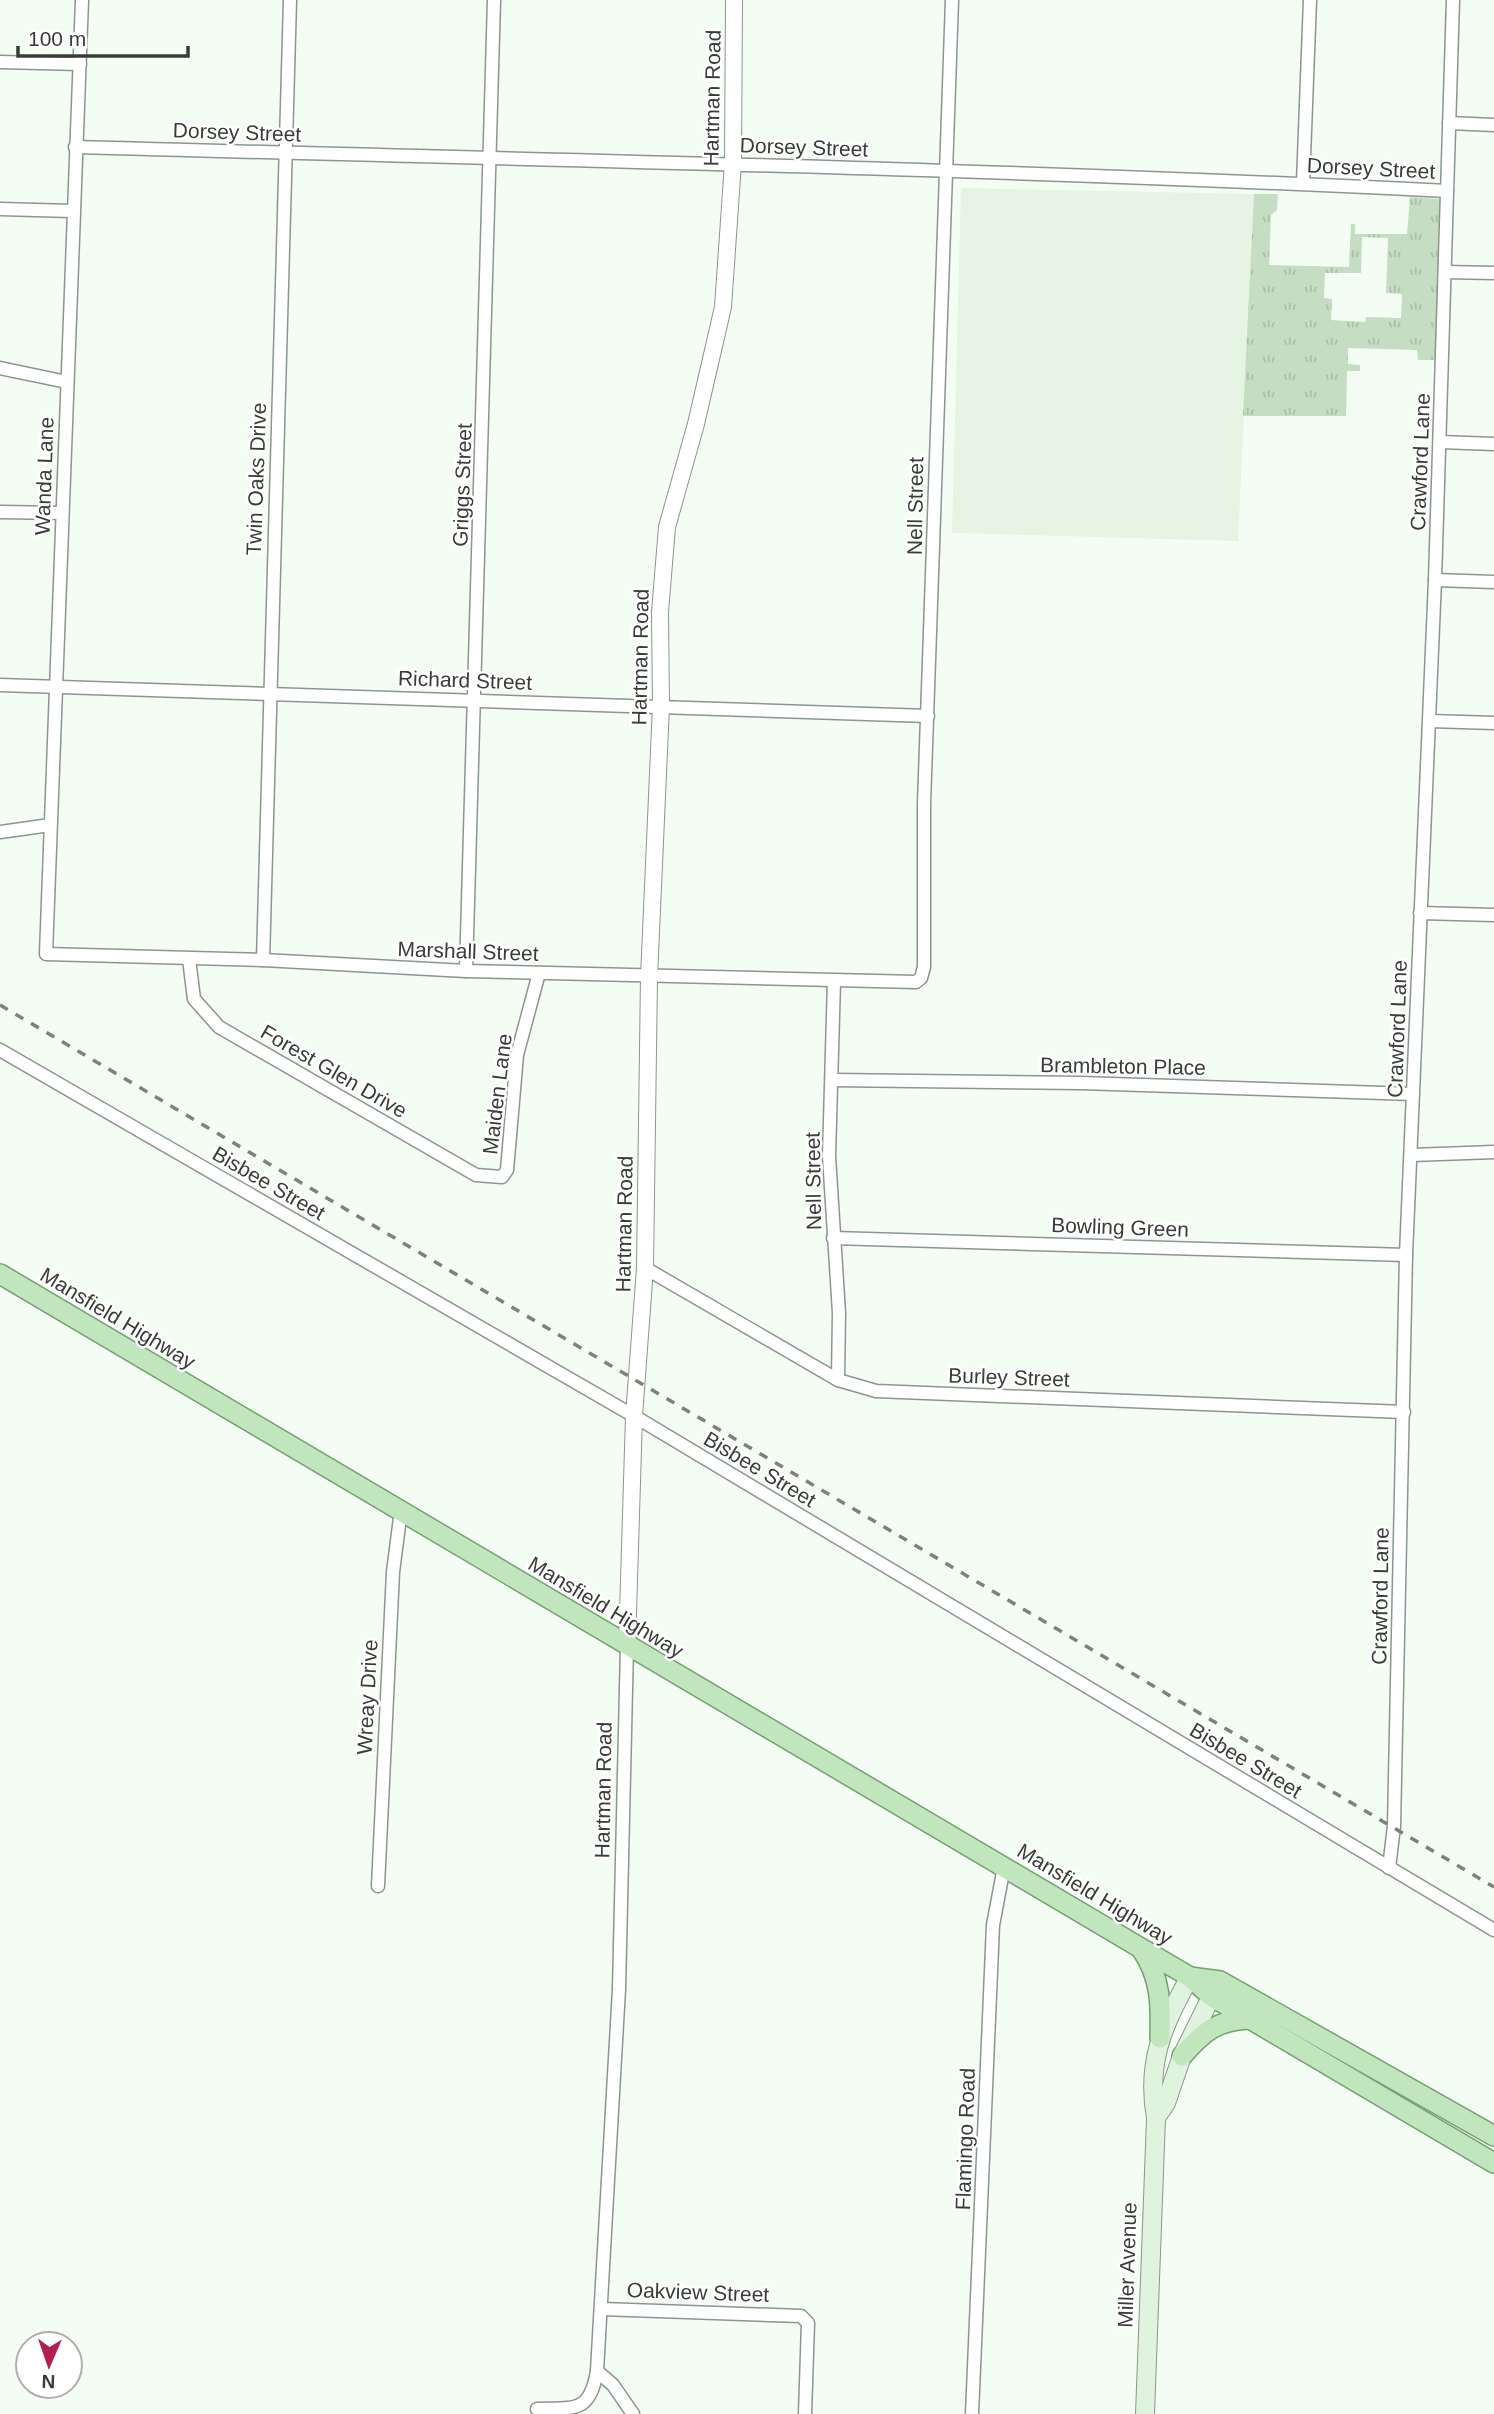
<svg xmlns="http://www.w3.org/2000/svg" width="1494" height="2414" font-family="Arial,sans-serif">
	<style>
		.built { fill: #e6f4e4 }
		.grass { fill: url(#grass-tufts); fill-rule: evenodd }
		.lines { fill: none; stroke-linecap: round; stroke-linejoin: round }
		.minor-casing { stroke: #8d968c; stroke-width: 15 }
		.tertiary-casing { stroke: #8d968c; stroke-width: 18 }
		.secondary-casing { stroke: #8d968c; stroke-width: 20 }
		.primary-casing { stroke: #76a072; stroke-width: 22 }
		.minor { stroke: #fff; stroke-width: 12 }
		.tertiary { stroke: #fff; stroke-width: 16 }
		.secondary { stroke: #e0f3de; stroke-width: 18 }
		.primary { stroke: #c1e6bd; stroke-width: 19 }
		.rail { stroke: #7d827c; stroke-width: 3.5; stroke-dasharray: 9 9; stroke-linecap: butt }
		.labels { text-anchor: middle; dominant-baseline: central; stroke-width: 5; stroke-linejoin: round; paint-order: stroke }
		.street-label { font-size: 21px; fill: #393c38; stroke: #fff }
	</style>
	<defs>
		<pattern id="grass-tufts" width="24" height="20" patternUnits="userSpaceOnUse" patternTransform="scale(1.75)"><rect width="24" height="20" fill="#c5ddc2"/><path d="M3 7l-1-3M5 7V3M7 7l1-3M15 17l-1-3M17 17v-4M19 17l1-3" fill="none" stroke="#aabfa7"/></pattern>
	</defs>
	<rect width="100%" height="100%" fill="#f4fdf3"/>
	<polygon class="built" points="961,188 1254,194 1238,541 952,533"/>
	<path class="grass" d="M 1254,194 L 1278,194 L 1277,210 L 1271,215 L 1269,265 L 1349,267 L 1351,224 L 1355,224 L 1355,234 L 1407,234 L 1410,197 L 1440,199 L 1435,360 L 1418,360 L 1417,350 L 1348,348 L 1348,364 L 1360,365 L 1360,371 L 1347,371 L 1346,416 L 1243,416 ZM 1362,237 L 1388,238 L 1386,293 L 1402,294 L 1401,318 L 1366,317 L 1365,322 L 1331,320 L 1332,299 L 1324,298 L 1325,273 L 1361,273 Z"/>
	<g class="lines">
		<g class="minor-casing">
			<g id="minor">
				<polyline points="82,0 46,954 263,960 466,971 916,982 921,978 924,967 924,804 952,0"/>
				<polyline points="0,62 80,64"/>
				<polyline points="1449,123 1494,125"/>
				<path d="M 75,147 C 533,160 990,168 1447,191"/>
				<polyline points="1303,183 1310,0"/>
				<polyline points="0,209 72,211"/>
				<polyline points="1445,272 1494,273"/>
				<polyline points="0,368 67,382"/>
				<polyline points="1440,442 1494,444"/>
				<polyline points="0,512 62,513"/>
				<polyline points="1435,580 1494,582"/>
				<polyline points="0,685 928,716"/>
				<polyline points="1430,721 1494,723"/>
				<polyline points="0,832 50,825"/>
				<polyline points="1420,913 1494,915"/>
				<polyline points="189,959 194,999 219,1027 476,1175 502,1177 507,1170 517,1055 539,973"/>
				<polyline points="263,960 290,0"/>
				<polyline points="466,971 494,0"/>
				<polyline points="834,981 829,1156 839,1313 838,1380"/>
				<polyline points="0,1050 634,1416 1494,1930"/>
				<polyline points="832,1080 1081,1083 1413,1094"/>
				<polyline points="1412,1155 1494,1152"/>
				<polyline points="833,1238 1406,1255"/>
				<polyline points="645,1268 838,1380 876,1391 1404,1412"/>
				<polyline points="1389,1868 1394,1826 1406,1255 1435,580 1453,0"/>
				<polyline points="378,1886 393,1572 401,1510"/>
				<polyline points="602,2309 801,2316 808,2323 805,2414"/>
				<polyline points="597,2371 613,2385 633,2414"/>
				<path d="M 537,2409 C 575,2408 590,2413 597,2371 L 619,1989 L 627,1646"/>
				<polyline points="972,2414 993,1925 1004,1867"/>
			</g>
		</g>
		<g class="tertiary-casing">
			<polyline id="tertiary" points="627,1646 634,1416 645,1268 649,977 661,706 660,612 667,527 696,424 723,307 733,163 734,0"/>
		</g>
		<g class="secondary-casing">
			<g id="secondary">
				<polyline points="1156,2118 1166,2103 1182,2056 1217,1985"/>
				<path d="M 1145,2414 L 1156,2118 C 1146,2063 1163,2024 1190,1977"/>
			</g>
		</g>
		<g class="primary-casing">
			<g id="primary">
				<polyline points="0,1274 1139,1947 1190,1977 1211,1996 1494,2163"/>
				<path d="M 1142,1950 C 1161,1978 1161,2005 1160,2038"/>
				<polyline points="1190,1977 1220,1981 1494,2136"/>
				<path d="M 1182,2056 C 1203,2032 1217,2020 1250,2019"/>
			</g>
		</g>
		<use href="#minor" class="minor"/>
		<use href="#tertiary" class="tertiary"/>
		<use href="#secondary" class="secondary"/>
		<use href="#primary" class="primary"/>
		<polyline class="rail" points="0,1005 1494,1887"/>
	</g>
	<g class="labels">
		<g class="street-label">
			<text transform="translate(712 98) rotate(-89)">Hartman Road</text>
			<text transform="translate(237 132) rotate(2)">Dorsey Street</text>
			<text transform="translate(804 147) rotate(2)">Dorsey Street</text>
			<text transform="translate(1371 168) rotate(3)">Dorsey Street</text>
			<text transform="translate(1420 462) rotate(-88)">Crawford Lane</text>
			<text transform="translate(44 476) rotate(-88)">Wanda Lane</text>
			<text transform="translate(256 479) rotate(-88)">Twin Oaks Drive</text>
			<text transform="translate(462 485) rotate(-88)">Griggs Street</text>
			<text transform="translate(915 506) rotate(-89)">Nell Street</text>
			<text transform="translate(640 657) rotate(-89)">Hartman Road</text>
			<text transform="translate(465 680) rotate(2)">Richard Street</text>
			<text transform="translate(468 951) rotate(2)">Marshall Street</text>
			<text transform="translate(1397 1029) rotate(-88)">Crawford Lane</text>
			<text transform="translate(1123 1066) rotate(1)">Brambleton Place</text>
			<text transform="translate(334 1071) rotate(30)">Forest Glen Drive</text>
			<text transform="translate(497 1094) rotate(-83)">Maiden Lane</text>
			<text transform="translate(813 1181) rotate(-91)">Nell Street</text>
			<text transform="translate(269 1183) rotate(30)">Bisbee Street</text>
			<text transform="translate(624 1224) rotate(-89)">Hartman Road</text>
			<text transform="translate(1120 1227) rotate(2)">Bowling Green</text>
			<text transform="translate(118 1318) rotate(31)">Mansfield Highway</text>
			<text transform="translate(1009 1377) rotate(2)">Burley Street</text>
			<text transform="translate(760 1469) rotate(31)">Bisbee Street</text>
			<text transform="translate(1380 1596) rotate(-89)">Crawford Lane</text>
			<text transform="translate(606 1607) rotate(31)">Mansfield Highway</text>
			<text transform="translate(367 1697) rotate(-87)">Wreay Drive</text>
			<text transform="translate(1246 1760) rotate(31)">Bisbee Street</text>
			<text transform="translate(603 1790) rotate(-89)">Hartman Road</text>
			<text transform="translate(1095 1894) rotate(31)">Mansfield Highway</text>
			<text transform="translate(965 2139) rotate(-88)">Flamingo Road</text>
			<text transform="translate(1127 2265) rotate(-88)">Miller Avenue</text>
			<text transform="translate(698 2292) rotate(2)">Oakview Street</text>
		</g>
	</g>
	<g transform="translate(49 2365) rotate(182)"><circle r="33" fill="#ffffff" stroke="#b0b1af" stroke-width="2"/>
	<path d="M0-5L12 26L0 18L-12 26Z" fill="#b1204d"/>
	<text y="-10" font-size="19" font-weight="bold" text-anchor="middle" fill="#393c38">N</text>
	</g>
	<path d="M18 46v10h170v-10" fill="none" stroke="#393c38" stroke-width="3.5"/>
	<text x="28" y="46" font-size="21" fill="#393c38" stroke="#ffffff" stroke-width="5" paint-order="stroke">100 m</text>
</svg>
